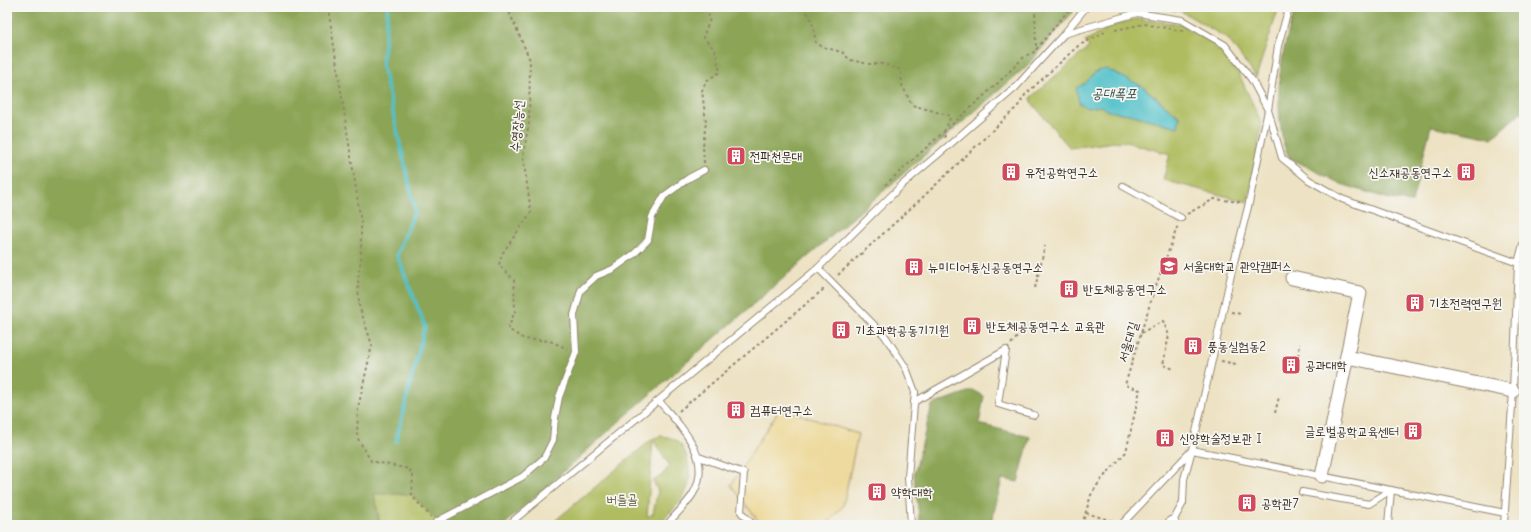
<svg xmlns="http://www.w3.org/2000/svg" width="1531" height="532" font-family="'Comic Neue','Poor Story',sans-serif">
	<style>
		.green { fill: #afbc5e; stroke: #75733e; fill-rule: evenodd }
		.forest { fill: #8ba455; stroke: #63673a }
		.sand { fill: #eeda9e; stroke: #94825e }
		.water { fill: #53c1c9; stroke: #477674 }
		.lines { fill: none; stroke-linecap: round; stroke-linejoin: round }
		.stream { stroke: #53c1c9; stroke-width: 3.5 }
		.service-casing { stroke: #948670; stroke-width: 8 }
		.minor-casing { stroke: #948670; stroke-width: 15 }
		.path { stroke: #948670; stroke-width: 2; stroke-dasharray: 3 3; stroke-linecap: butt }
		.service { stroke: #fff; stroke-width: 6 }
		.minor { stroke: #fff; stroke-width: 13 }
		.labels { text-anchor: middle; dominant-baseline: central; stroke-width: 3.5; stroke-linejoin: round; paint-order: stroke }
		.street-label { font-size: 13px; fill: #3b2a1e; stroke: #f6f6f2 }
		.poi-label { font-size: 13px; fill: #3b2a1e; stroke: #f6f6f2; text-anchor: start }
		.park-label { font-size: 13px; fill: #5e5631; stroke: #f6f6f2 }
		.water-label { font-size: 14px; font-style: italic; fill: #425751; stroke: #f6f6f2 }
	</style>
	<rect width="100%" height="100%" fill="#f6f6f2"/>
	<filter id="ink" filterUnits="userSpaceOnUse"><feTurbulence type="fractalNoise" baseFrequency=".025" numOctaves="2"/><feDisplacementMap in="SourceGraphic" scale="8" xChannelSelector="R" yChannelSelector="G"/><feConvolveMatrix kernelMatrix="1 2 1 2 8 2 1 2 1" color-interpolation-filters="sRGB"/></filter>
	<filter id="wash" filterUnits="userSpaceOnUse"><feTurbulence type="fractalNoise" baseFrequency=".012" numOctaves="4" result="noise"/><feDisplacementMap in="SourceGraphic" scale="16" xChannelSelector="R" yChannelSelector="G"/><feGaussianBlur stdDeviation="0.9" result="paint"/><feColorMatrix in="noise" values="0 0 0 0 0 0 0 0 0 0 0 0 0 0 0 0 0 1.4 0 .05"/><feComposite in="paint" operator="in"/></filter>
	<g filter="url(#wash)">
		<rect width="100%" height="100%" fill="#ede2c3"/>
		<g class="green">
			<polygon points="1150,7 1279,7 1256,77 1228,39 1181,11"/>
			<path d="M 1136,19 L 1181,24 L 1222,50 L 1238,72 L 1262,124 L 1248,202 L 1163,180 L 1170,154 L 1122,141 L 1070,148 L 1032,103 L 1031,97 L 1089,47 L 1085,41 L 1114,25 ZM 1099,70 L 1142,86 L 1180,117 L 1178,127 L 1129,114 L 1108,111 L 1101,106 L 1087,108 C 1087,92 1083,80 1099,70 Z"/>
			<path d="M 660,436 C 667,437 672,437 678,442 C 689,452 692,476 687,489 C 682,503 667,515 657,525 L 550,525 L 652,439 ZM 653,440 L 670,466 L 661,476 L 653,481 L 658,491 L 653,514 L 647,517 Z"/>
			<polygon points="373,488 410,488 445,525 380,525"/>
		</g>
		<g class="forest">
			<polygon points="7,7 1077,7 1027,66 632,410 504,525 441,525 412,494 374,494 380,525 7,525"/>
			<path d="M 1297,7 L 1524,7 L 1524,113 L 1521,112 L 1492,138 L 1431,126 L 1412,202 L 1389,199 L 1341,184 L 1290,158 C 1287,153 1284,147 1283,141 C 1276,105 1278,66 1289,30 C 1291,22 1293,14 1297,7 Z"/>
			<polygon points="973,390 984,396 979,424 1030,437 1018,482 1002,479 991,525 920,525 914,475 932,405"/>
		</g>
		<polygon class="sand" points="780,408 858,434 843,506 826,525 765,525 759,522 731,485"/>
		<path class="water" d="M 1106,69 L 1142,86 L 1180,118 L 1178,127 L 1129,114 L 1108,111 L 1101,106 L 1087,108 L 1079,103 L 1076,88 C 1080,86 1084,84 1087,81 C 1095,73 1094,71 1106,69 Z"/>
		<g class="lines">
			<polyline class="stream" points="388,7 382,64 415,210 397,255 425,326 396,441"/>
		</g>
	</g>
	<g filter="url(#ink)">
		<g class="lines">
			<g class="service-casing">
				<g id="service">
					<polyline points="1064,34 1137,13 1182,20 1225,45 1252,80 1268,110 1282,158 1309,180 1342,199 1518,263"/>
					<polyline points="1123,186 1181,218"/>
					<polyline points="818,268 885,336 906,368 915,392 908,477 911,525"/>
					<path d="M 659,401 C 681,427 714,458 693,494 C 686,505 675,515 667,525"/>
					<polyline points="914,402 1006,350 998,404 1034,415"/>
					<polyline points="699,457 744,473 741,512 753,525"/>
					<polyline points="1302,492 1369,504 1391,490"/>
					<polyline points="1172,523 1183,503 1184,479 1192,450 1233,266 1249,203 1268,110 1278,46 1289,7"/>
					<polyline points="438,525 436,522 522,477 544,458 553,440 555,418 559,397 576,352 574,315 581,290 596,276 613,269 634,254 648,240 652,217 664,196 689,178 704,170"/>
					<polyline points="508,525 818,268 903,184 948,146 1015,88 1064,34 1086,7"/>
					<polyline points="1121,525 1192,450 1505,513"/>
					<polyline points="1388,525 1391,490"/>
					<polyline points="1504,525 1513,391 1518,263 1524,240"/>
				</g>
			</g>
			<g class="minor-casing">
				<g id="minor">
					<polyline points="1292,278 1360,293 1322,476"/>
					<polyline points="1347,357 1513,391"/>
					<polyline points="1172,525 1172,523"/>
				</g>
			</g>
			<g class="path">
				<polyline points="328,7 361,222 361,258 358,279 359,305 372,345 358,408 357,437 371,461 409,469 413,475 412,496 431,517"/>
				<polyline points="507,7 530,60 529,123 523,156 531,212 502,254 499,265 514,280 515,311 508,329 524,339 550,341 568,349"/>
				<polyline points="804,7 812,21 816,43 823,47 842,52 850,60 869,64 884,64 901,70 902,85 912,105 951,116 944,132 945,138"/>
				<polyline points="1035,7 1036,50"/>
				<polyline points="1115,30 1144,24 1183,31"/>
				<polyline points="704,163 703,146 706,122 702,91 706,81 720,72 715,50 703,37 710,19 705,7"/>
				<polyline points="885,185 998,83 1025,56 1034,52 1071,7"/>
				<polyline points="1187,214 1214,199 1240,202"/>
				<polyline points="838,275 922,198 1018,106 1025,95 1078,46 1105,32"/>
				<polyline points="1035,288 1045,246"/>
				<polyline points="1231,312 1241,314"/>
				<polyline points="1141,333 1163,321 1169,335 1163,365 1174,369"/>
				<polyline points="1011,344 1022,332"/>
				<polyline points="1221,361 1236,364"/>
				<polyline points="1297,362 1300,344"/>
				<polyline points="679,411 825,288"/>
				<polyline points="1275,413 1279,397"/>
				<polyline points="1086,513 1112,521 1114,519"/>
				<polyline points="1298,521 1318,525"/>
				<polyline points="1082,525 1091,495 1100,481 1126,452 1140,390 1125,385 1153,294 1178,225"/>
			</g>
			<use href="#service" class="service"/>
			<use href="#minor" class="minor"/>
		</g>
	</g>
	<defs>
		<g id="building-square" transform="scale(1)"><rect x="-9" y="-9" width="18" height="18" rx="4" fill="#d1495b" stroke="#f6f6f2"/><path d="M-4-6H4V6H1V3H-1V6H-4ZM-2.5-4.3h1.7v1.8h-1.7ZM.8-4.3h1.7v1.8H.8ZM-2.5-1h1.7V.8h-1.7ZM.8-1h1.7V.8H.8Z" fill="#fff"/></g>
		<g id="university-square" transform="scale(1)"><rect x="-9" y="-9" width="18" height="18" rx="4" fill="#d1495b" stroke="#f6f6f2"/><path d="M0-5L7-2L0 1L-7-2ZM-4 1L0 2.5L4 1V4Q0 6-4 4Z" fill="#fff"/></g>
	</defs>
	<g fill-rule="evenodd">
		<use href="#building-square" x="736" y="156"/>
		<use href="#building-square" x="1011" y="172"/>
		<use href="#building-square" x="1466" y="172"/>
		<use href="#university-square" x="1169" y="266"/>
		<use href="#building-square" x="914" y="267"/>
		<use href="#building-square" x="1069" y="289"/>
		<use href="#building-square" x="1415" y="303"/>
		<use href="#building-square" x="972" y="326"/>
		<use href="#building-square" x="841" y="330"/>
		<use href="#building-square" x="1193" y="346"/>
		<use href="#building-square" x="1291" y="365"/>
		<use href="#building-square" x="736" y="410"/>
		<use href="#building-square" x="1413" y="431"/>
		<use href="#building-square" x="1165" y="438"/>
		<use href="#building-square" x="877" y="492"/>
		<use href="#building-square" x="1247" y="503"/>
	</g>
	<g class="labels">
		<g class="street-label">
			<text transform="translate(517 126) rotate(-85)">수영장능선</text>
			<text transform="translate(1128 342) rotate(-73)">서울대길</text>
		</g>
		<g class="poi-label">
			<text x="750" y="156">전파천문대</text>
			<text x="1025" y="172">유전공학연구소</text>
			<text x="1452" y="172" text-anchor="end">신소재공동연구소</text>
			<text x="1183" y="266">서울대학교 관악캠퍼스</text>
			<text x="928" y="267">뉴미디어통신공동연구소</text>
			<text x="1083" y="289">반도체공동연구소</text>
			<text x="1429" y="303">기초전력연구원</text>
			<text x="986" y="326">반도체공동연구소 교육관</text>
			<text x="855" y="330">기초과학공동기기원</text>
			<text x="1207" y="346">풍동실험동2</text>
			<text x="1305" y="365">공과대학</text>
			<text x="750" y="410">컴퓨터연구소</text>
			<text x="1399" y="431" text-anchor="end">글로벌공학교육센터</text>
			<text x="1179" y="438">신양학술정보관 I</text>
			<text x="891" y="492">약학대학</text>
			<text x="1261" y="503">공학관7</text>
		</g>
		<g class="park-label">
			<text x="622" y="499">버들골</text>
		</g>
		<g class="water-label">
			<text x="1114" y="93">공대폭포</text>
		</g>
	</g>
	<rect width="1531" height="532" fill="none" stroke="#f6f6f2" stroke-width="24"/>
</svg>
